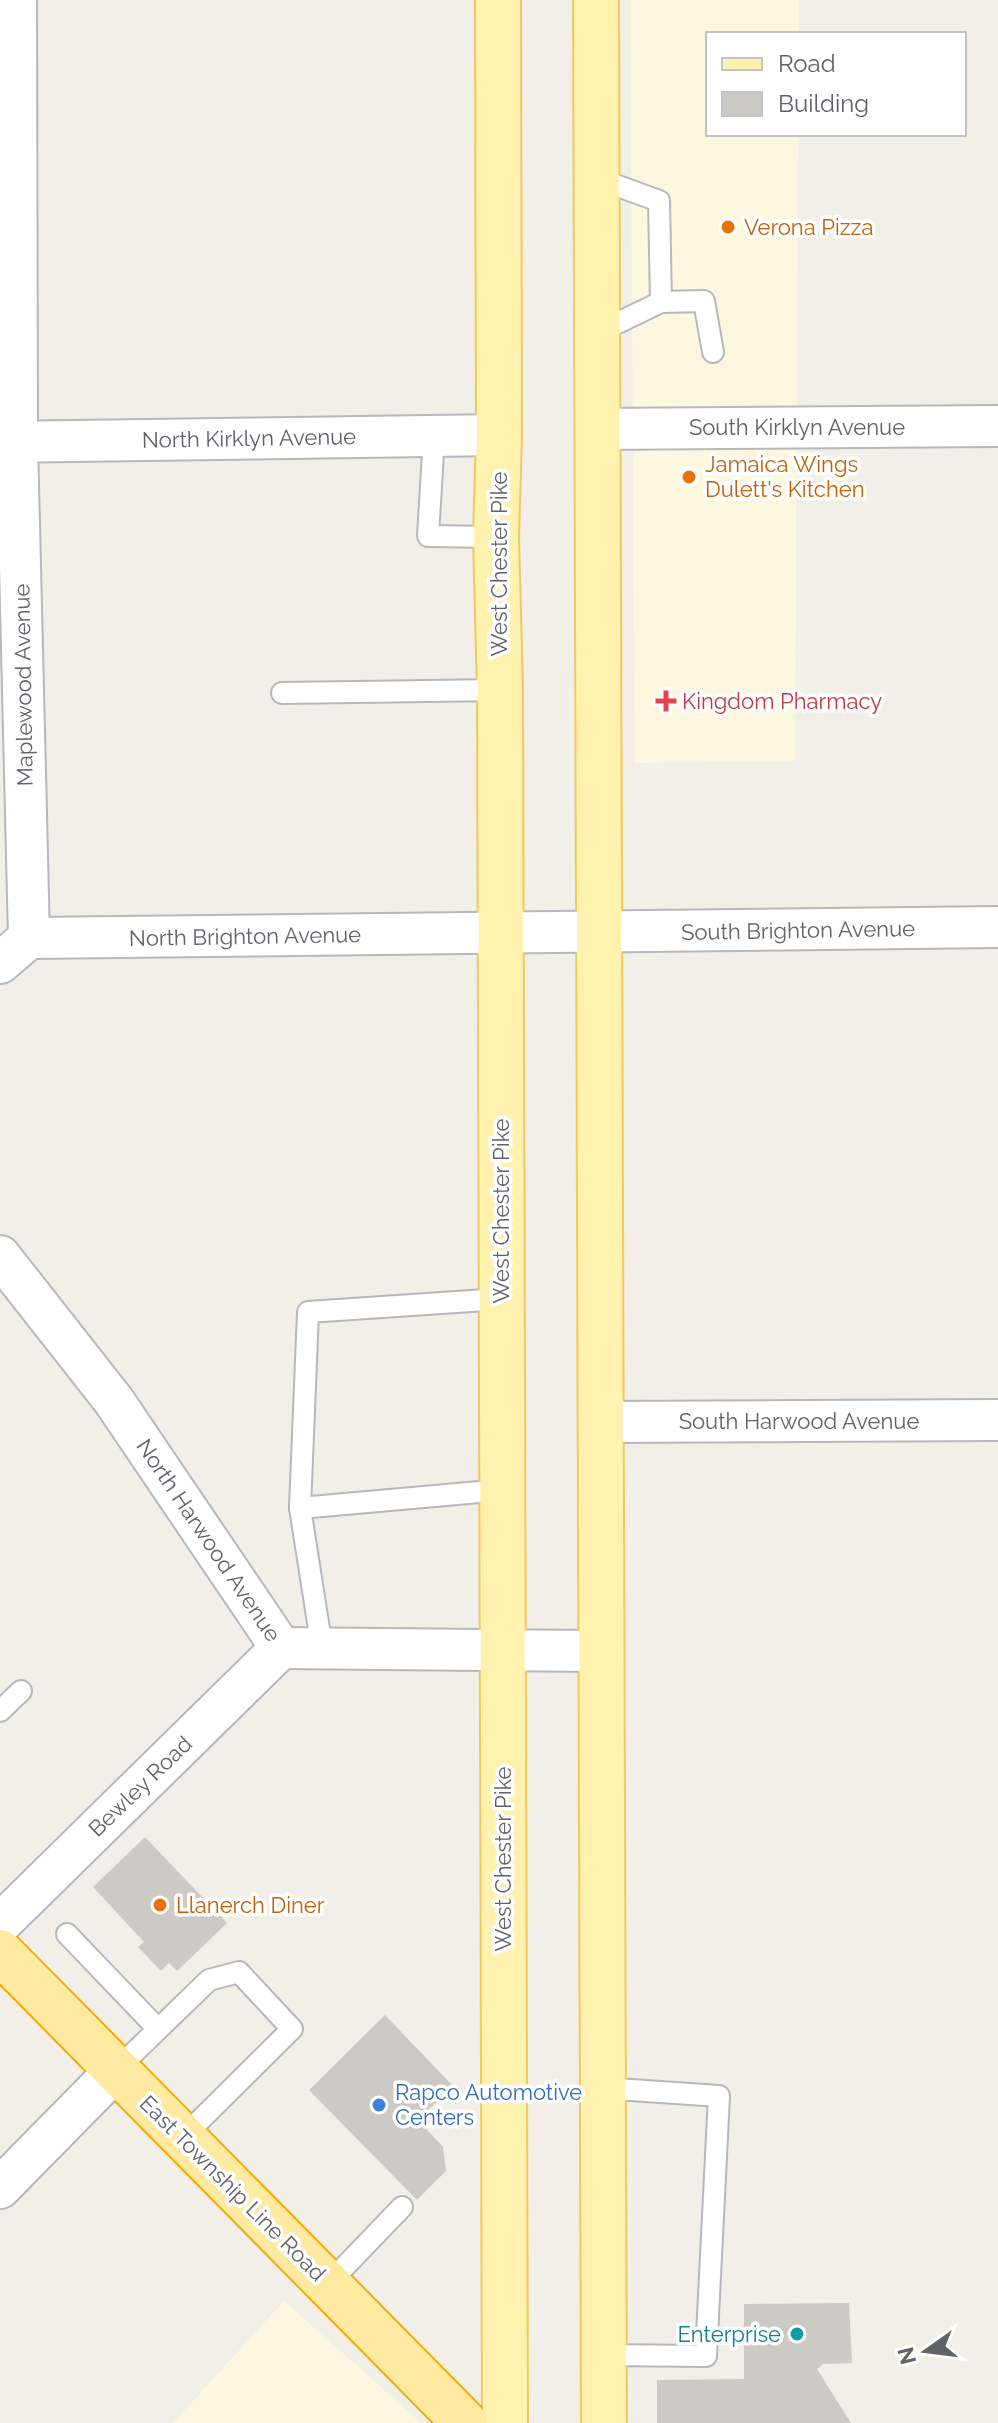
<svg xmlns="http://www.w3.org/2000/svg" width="998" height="2423" font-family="Raleway,sans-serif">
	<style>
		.commercial { fill: #fef7e0 }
		.building { fill: #cccac5 }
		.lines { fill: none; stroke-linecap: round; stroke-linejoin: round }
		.service-casing { stroke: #b5b8bc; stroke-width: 24 }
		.minor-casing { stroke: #b5b8bc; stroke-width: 44 }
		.primary-casing { stroke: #f2c960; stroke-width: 48 }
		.trunk-casing { stroke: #f9ab00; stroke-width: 48 }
		.service { stroke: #fff; stroke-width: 20 }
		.minor { stroke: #fff; stroke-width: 40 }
		.primary { stroke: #fff2af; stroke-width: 44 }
		.trunk { stroke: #feeaa1; stroke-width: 44 }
		.food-dot { fill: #e8710a; stroke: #fff; stroke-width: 3 }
		.health-dot { fill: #e0444e; stroke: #fff; stroke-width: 3 }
		.shop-dot { fill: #3f7fe0; stroke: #fff; stroke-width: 3 }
		.culture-dot { fill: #0f9aa8; stroke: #fff; stroke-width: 3 }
		.labels { text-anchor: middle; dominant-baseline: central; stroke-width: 7; stroke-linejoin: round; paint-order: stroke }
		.food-label { font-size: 22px; fill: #c56008; stroke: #fff; text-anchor: start }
		.street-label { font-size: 22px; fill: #5f6368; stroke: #fff }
		.health-label { font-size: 22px; fill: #be3a42; stroke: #fff; text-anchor: start }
		.shop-label { font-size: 22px; fill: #366cbe; stroke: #fff; text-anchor: start }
		.culture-label { font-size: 22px; fill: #0d838f; stroke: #fff; text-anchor: end }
	</style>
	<rect width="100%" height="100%" fill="#f1efe8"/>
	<g class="commercial">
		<polygon points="630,0 799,0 799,34 708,34 708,134 798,134 795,761 635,763"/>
		<polygon points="284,2301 420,2422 420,2423 173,2423"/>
	</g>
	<g class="building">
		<polygon points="145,1837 227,1923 177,1971 169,1963 161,1971 138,1947 144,1942 93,1887"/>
		<polygon points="385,2015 453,2086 418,2120 443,2147 446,2171 417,2200 309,2090"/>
		<polygon points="849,2303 852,2363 823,2364 817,2369 851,2423 657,2423 657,2380 744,2379 744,2304"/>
	</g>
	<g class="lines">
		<g class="service-casing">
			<g id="service">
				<polyline points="596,178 659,201 661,302 597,333"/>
				<polyline points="661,302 704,301 713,352"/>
				<polyline points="434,436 428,536 496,537"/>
				<polyline points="282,693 500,690"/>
				<polyline points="501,1299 308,1312 300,1508 502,1490"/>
				<polyline points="300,1508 322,1648"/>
				<polyline points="0,1711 21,1691"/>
				<polyline points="67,1934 157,2028"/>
				<polyline points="116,2070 209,1980 239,1972 292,2029 183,2137"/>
				<polyline points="602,2088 719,2096 706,2356 603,2355"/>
				<polyline points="328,2284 402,2207"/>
			</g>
		</g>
		<g class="minor-casing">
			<g id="minor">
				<polyline points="16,0 17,442 29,938"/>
				<polyline points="597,429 998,426"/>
				<polyline points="0,442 499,435"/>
				<polyline points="0,963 29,938 998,927"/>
				<polyline points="0,1256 114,1401 281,1648"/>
				<polyline points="600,1422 998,1420"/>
				<polyline points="281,1648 601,1651"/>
				<polyline points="0,1924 281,1648"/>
				<polyline points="0,2188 116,2070"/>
			</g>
		</g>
		<g class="primary-casing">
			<g id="primary">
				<polyline points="498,0 499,435 496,537 500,690 505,2423"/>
				<polyline points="596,0 604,2423"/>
			</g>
		</g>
		<g class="trunk-casing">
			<polyline id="trunk" points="0,1952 465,2423"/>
		</g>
		<use href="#service" class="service"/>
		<use href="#minor" class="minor"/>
		<use href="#primary" class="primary"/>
		<use href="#trunk" class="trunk"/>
	</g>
	<g class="food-dot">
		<circle cx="728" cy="227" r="8"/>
		<circle cx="689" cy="477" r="8"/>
		<circle cx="160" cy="1905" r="8"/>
	</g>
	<path class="health-dot" d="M662 689h8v8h8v8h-8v8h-8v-8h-8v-8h8z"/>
	<circle class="shop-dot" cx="379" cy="2105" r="8"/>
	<circle class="culture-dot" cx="797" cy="2334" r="8"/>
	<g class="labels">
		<g class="food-label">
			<text x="744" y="227">Verona Pizza</text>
			<text x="705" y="464">Jamaica Wings<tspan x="705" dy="25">Dulett's Kitchen</tspan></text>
			<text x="176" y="1905">Llanerch Diner</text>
		</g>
		<g class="street-label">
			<text x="797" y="427">South Kirklyn Avenue</text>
			<text transform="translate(249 438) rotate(-1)">North Kirklyn Avenue</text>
			<text transform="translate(499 564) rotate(-90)">West Chester Pike</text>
			<text transform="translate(23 685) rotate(-91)">Maplewood Avenue</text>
			<text transform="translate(798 930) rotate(-1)">South Brighton Avenue</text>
			<text transform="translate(245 936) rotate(-1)">North Brighton Avenue</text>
			<text transform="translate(501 1211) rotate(-90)">West Chester Pike</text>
			<text x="799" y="1421">South Harwood Avenue</text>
			<text transform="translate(209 1540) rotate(56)">North Harwood Avenue</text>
			<text transform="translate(140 1786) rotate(-44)">Bewley Road</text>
			<text transform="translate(503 1859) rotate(-90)">West Chester Pike</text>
			<text transform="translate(233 2188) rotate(45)">East Township Line Road</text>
		</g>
		<g class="health-label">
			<text x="682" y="701">Kingdom Pharmacy</text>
		</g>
		<g class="shop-label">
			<text x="395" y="2092">Rapco Automotive<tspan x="395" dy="25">Centers</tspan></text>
		</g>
		<g class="culture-label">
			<text x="781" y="2334">Enterprise</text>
		</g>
	</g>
	<rect x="706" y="32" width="260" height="104" fill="#ffffff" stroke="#bfc1c3" stroke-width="2"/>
	<rect x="722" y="58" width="40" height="12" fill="#fff2af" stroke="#bfc1c3" stroke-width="2"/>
	<text x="778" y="72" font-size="24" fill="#5f6368">Road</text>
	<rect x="722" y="92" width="40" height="24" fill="#cccac5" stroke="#bfc1c3" stroke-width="2"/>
	<text x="778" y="112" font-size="24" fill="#5f6368">Building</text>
	<g transform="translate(926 2351) rotate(256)" stroke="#ffffff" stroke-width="6" paint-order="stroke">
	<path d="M0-6L14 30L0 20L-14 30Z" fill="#5f6368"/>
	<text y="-12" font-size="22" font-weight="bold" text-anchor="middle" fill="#5f6368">N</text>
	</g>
</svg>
